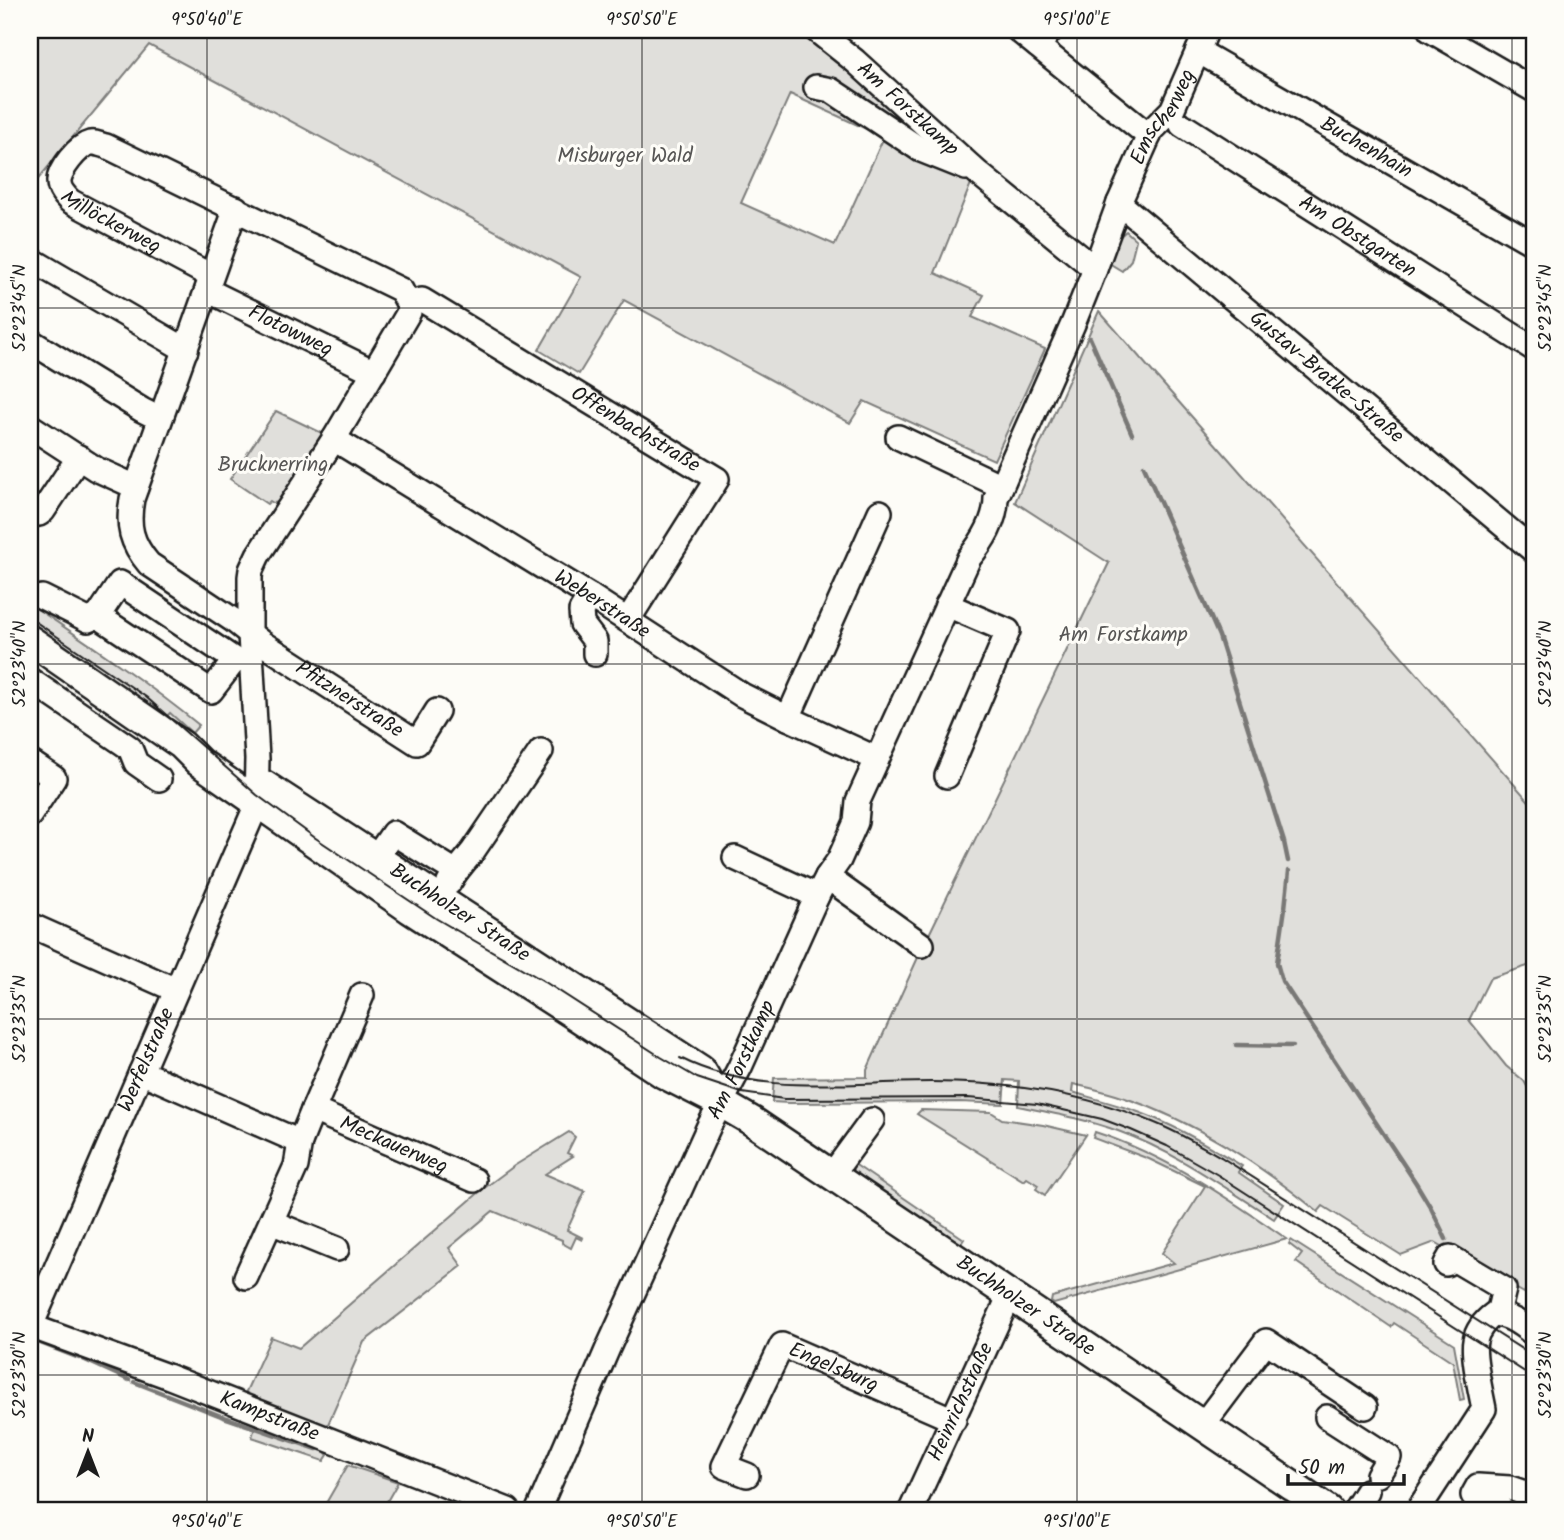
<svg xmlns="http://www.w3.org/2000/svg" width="1564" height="1540" font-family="Kalam,sans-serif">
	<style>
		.green { fill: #e0dfdb; stroke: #7e7e7c; stroke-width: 2; fill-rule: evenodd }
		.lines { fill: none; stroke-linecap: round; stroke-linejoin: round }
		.stream { stroke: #797876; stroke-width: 4.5 }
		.minor-casing { stroke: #1c1c1c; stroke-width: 28 }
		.major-casing { stroke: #1c1c1c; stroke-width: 33 }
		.minor { stroke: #fdfcf7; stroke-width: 23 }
		.major { stroke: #fdfcf7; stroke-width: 28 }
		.tram { stroke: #1c1c1c; stroke-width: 2 }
		.ticks { fill: none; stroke: #1c1c1c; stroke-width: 2; stroke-opacity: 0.45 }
		.labels { text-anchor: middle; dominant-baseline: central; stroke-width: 6; stroke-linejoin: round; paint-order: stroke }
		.street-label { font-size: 21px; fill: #1c1c1c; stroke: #fdfcf7 }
		.park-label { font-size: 21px; fill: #575655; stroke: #fdfcf7 }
		.neatline { fill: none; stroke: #1c1c1c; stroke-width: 2.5 }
		.ticks-label { font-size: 18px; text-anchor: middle; fill: #1c1c1c }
	</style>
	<rect width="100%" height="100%" fill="#fdfcf7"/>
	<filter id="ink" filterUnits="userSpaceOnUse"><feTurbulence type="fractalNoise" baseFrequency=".0143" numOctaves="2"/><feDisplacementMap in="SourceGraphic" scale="14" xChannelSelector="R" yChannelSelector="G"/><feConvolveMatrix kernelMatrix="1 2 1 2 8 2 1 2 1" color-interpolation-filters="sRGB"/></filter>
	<g filter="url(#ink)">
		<g class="green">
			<path d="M 30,30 L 807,30 L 976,171 L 935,273 L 984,295 L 972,317 L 1045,349 L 994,460 L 864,401 L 850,423 L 624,300 L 579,374 L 539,350 L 581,277 L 149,45 L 30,189 ZM 790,94 L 884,137 L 835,245 L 741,203 Z"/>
			<polygon points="1126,231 1136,240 1131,260 1122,271 1109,263 1118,238"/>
			<path d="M 1099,311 L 1534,807 L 1534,964 L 1490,978 L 1469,1020 L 1506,1066 L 1524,1081 L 1534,1099 L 1534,1279 L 1533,1279 L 1524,1293 L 1435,1242 L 1401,1255 L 1323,1206 L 1318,1212 C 1260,1165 1197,1122 1125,1098 C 1108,1092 1091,1088 1073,1084 L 1072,1092 C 1103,1101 1135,1109 1165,1123 C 1192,1135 1217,1151 1242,1166 L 1238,1172 L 1284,1204 L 1274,1219 C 1224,1187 1174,1151 1118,1131 C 1085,1119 1052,1113 1018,1106 L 1019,1081 L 1005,1080 L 1003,1104 L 960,1102 L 789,1103 L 772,1102 L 774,1078 L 867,1077 L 867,1070 L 920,953 L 1109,563 L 1015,502 Z"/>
			<polygon points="276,411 326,435 280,502 273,503 270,501 267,504 230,479"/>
			<path d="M 30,604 C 88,643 145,681 199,725 L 192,733 L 170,713 L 165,718 L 144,701 L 141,703 L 30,629 Z"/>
			<polygon points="921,1110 991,1112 1002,1119 1043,1125 1086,1135 1045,1195 1036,1189 1038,1185 1027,1178 1024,1181 917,1114"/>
			<polygon points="569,1132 575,1137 567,1153 573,1156 545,1174 585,1191 567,1230 583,1238 582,1240 576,1237 571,1248 562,1243 562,1240 493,1211 449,1248 462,1266 364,1342 326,1429 243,1398 271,1337 299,1348 483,1189 514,1166"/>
			<path d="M 1095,1132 C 1166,1155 1226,1197 1287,1239 L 1054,1304 L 1051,1302 L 1052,1297 L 1174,1263 L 1162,1253 L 1205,1186 L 1149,1159 L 1093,1138 Z"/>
			<polygon points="847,1159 964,1239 960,1245 852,1171 844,1164"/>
			<polygon points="1291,1240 1454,1344 1464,1399 1460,1400 1453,1362 1394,1323 1391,1327 1296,1262 1302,1254 1289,1244"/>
			<polygon points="256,1424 311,1441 319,1445 328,1455 324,1461 252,1437"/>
			<polygon points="348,1465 398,1482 382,1510 322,1510"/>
		</g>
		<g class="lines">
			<g class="stream">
				<polyline points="1090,338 1132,434"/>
				<polyline points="1144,466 1219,636 1284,842 1288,861"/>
				<polyline points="1289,871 1285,908 1277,963 1282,981 1416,1183 1431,1208 1446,1239"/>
				<polyline points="1236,1045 1293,1046"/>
				<polyline points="30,1339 79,1358"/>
				<polyline points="83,1359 129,1380"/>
				<polyline points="134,1382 221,1416 317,1449"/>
			</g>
			<g class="minor-casing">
				<g id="minor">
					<path id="s1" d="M 816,30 L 855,61 L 978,173 L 1095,269"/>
					<polyline points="1018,30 1149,136"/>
					<polyline points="1430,30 1534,90"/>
					<polyline points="1038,46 1051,30"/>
					<path id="s2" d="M 1198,51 L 1534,244"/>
					<polyline points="816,87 831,90 921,150 966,168"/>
					<path id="s3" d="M 1182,125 L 1534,349"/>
					<path id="s4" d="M 1119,203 L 1534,551"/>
					<path id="s5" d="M 236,208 L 132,499 C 127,526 131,543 149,564 L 233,620 L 262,643 L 417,743 L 437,711"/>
					<polyline points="30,259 186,350"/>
					<path id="s6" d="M 207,290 L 374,372"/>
					<path id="s7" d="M 408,303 L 422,300 L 717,479 L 628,620"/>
					<polyline points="30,341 142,410 160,419"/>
					<polyline points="30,426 96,469 136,487"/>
					<polyline points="898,437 1001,486"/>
					<path id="s8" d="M 334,439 L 590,596 L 742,695 L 788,718 L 877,759"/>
					<polyline points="30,510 39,514 43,511 79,457"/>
					<polygon points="120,583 235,660 211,691 98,616"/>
					<polyline points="590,596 581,611 582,624 595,641 595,654"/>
					<polyline points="42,597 88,620 98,616"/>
					<polyline points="30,680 130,748 136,763 159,779"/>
					<polyline points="788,718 880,512"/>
					<polyline points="30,762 54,778 30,815"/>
					<polyline points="947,776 1008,631 947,605"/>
					<polyline points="735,858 817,896"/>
					<polyline points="375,859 393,833 456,872 449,883"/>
					<polyline points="456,872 473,851 541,751"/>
					<polyline points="827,877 922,945"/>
					<polyline points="30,925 176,990"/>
					<polyline points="141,1072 300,1142"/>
					<path id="s9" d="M 313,1110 L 474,1180"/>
					<polyline points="831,1176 872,1120"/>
					<polyline points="271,1222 337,1249"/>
					<polyline points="1446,1264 1450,1257 1504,1289 1498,1314"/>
					<polyline points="246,1277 296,1166 300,1142 313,1110 362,995"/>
					<path id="s10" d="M 30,1326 L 167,1376 L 508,1510"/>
					<path id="s11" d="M 31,1326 L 254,811 L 256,803 L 257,759 L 250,634 L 250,577 L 251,570 L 258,555 L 334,439 L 409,312 L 408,303 L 401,290 L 106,146 C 101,145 95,142 90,143 C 78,146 58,171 59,182 C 59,190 65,196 70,201 L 211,276"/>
					<polyline points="1327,1417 1389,1457 1378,1475"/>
					<polyline points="1202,1426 1266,1341 1365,1407"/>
					<path id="s12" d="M 747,1475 L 724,1466 L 782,1345 L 954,1420"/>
					<path id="s13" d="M 538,1510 L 608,1348 L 709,1126 L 740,1067 L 817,896 L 827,877 L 839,860 L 856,822 L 858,801 L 969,558 C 983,541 996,521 996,498 L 1073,324 L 1095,269 L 1119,203 L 1151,131 L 1172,110 L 1207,30"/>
					<path id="s14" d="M 911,1510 L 1010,1295"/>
					<polyline points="1355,1510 1367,1491"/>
					<path d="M 1418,1510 L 1484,1409 C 1481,1393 1472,1355 1475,1341 C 1477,1330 1486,1320 1494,1314 C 1510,1315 1522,1325 1534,1334"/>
					<polyline points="1503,1510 1473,1495 1478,1486 1510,1488 1534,1496"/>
				</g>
			</g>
			<g class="major-casing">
				<g id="major">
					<path id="s15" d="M 30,640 L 182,745 L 199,762 L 410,909 L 578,1017 L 664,1074 L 721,1103 L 752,1121 L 1328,1510"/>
					<path id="s16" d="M 264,785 L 701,1070 L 721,1103"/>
				</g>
			</g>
			<use href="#minor" class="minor"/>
			<use href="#major" class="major"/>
			<g class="tram">
				<polyline points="30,618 146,697 257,795 314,837 437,919 542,980 661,1057 697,1078 742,1093 784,1099 968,1098 1037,1104 1102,1119 1131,1130 1167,1146 1218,1175 1534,1378"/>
				<path d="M 680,1058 C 757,1097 847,1082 931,1082 C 1008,1082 1084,1092 1155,1123 C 1178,1132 1199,1145 1221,1157 L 1534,1357"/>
			</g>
		</g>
	</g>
	<path class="ticks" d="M 207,30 L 207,1510M 642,30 L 642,1510M 1077,30 L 1077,1510M 1512,30 L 1512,1510M 30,308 L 1534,308M 30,664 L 1534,664M 30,1019 L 1534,1019M 30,1375 L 1534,1375"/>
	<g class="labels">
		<g class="street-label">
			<text stroke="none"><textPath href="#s1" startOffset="121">Am Forstkamp</textPath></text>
			<text stroke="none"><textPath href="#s13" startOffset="1531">Emscherweg</textPath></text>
			<text stroke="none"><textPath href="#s2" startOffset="194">Buchenhain</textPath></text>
			<text stroke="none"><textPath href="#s11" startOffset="1594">Millöckerweg</textPath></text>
			<text stroke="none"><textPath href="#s3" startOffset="208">Am Obstgarten</textPath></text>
			<text stroke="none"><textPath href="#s6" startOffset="93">Flotowweg</textPath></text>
			<text stroke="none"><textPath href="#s4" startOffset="271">Gustav-Bratke-Straße</textPath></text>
			<text stroke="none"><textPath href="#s7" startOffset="264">Offenbachstraße</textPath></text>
			<text stroke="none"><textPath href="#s8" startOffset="315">Weberstraße</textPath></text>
			<text stroke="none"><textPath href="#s5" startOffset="621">Pfitznerstraße</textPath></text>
			<text stroke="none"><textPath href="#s16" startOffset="234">Buchholzer Straße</textPath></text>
			<text stroke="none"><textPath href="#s11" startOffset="290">Werfelstraße</textPath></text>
			<text stroke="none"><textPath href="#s13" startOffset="494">Am Forstkamp</textPath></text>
			<text stroke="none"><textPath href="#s9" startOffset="88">Meckauerweg</textPath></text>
			<text stroke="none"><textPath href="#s15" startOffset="1199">Buchholzer Straße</textPath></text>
			<text stroke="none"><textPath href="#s12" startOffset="215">Engelsburg</textPath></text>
			<text stroke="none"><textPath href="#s14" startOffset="119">Heinrichstraße</textPath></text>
			<text stroke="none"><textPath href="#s10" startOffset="256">Kampstraße</textPath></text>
		</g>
		<g class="park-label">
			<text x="625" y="156">Misburger Wald</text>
			<text x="273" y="465">Brucknerring</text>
			<text x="1123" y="635">Am Forstkamp</text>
		</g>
	</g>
	<rect width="1564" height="1540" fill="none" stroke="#fdfcf7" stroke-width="77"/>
	<g transform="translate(88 1452)" stroke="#fdfcf7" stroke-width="5" paint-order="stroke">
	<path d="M0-5L12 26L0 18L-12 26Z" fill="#1c1c1c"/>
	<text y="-10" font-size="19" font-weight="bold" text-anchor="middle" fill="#1c1c1c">N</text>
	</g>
	<path d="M1288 1474v10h116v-10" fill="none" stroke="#1c1c1c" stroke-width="3.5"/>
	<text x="1298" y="1474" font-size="21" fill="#1c1c1c" stroke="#fdfcf7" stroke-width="5" paint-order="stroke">50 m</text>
	<rect x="38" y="38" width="1488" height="1464" class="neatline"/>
	<g class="ticks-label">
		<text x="207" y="25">9°50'40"E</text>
		<text x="642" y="25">9°50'50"E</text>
		<text x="1077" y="25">9°51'00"E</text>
		<text transform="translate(19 308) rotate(-90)" y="6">52°23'45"N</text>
		<text transform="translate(1545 308) rotate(-90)" y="6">52°23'45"N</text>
		<text transform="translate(19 664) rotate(-90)" y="6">52°23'40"N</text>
		<text transform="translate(1545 664) rotate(-90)" y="6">52°23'40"N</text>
		<text transform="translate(19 1019) rotate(-90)" y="6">52°23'35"N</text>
		<text transform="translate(1545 1019) rotate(-90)" y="6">52°23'35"N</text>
		<text transform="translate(19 1375) rotate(-90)" y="6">52°23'30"N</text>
		<text transform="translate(1545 1375) rotate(-90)" y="6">52°23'30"N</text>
		<text x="207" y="1527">9°50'40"E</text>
		<text x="642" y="1527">9°50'50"E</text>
		<text x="1077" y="1527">9°51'00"E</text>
	</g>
</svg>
